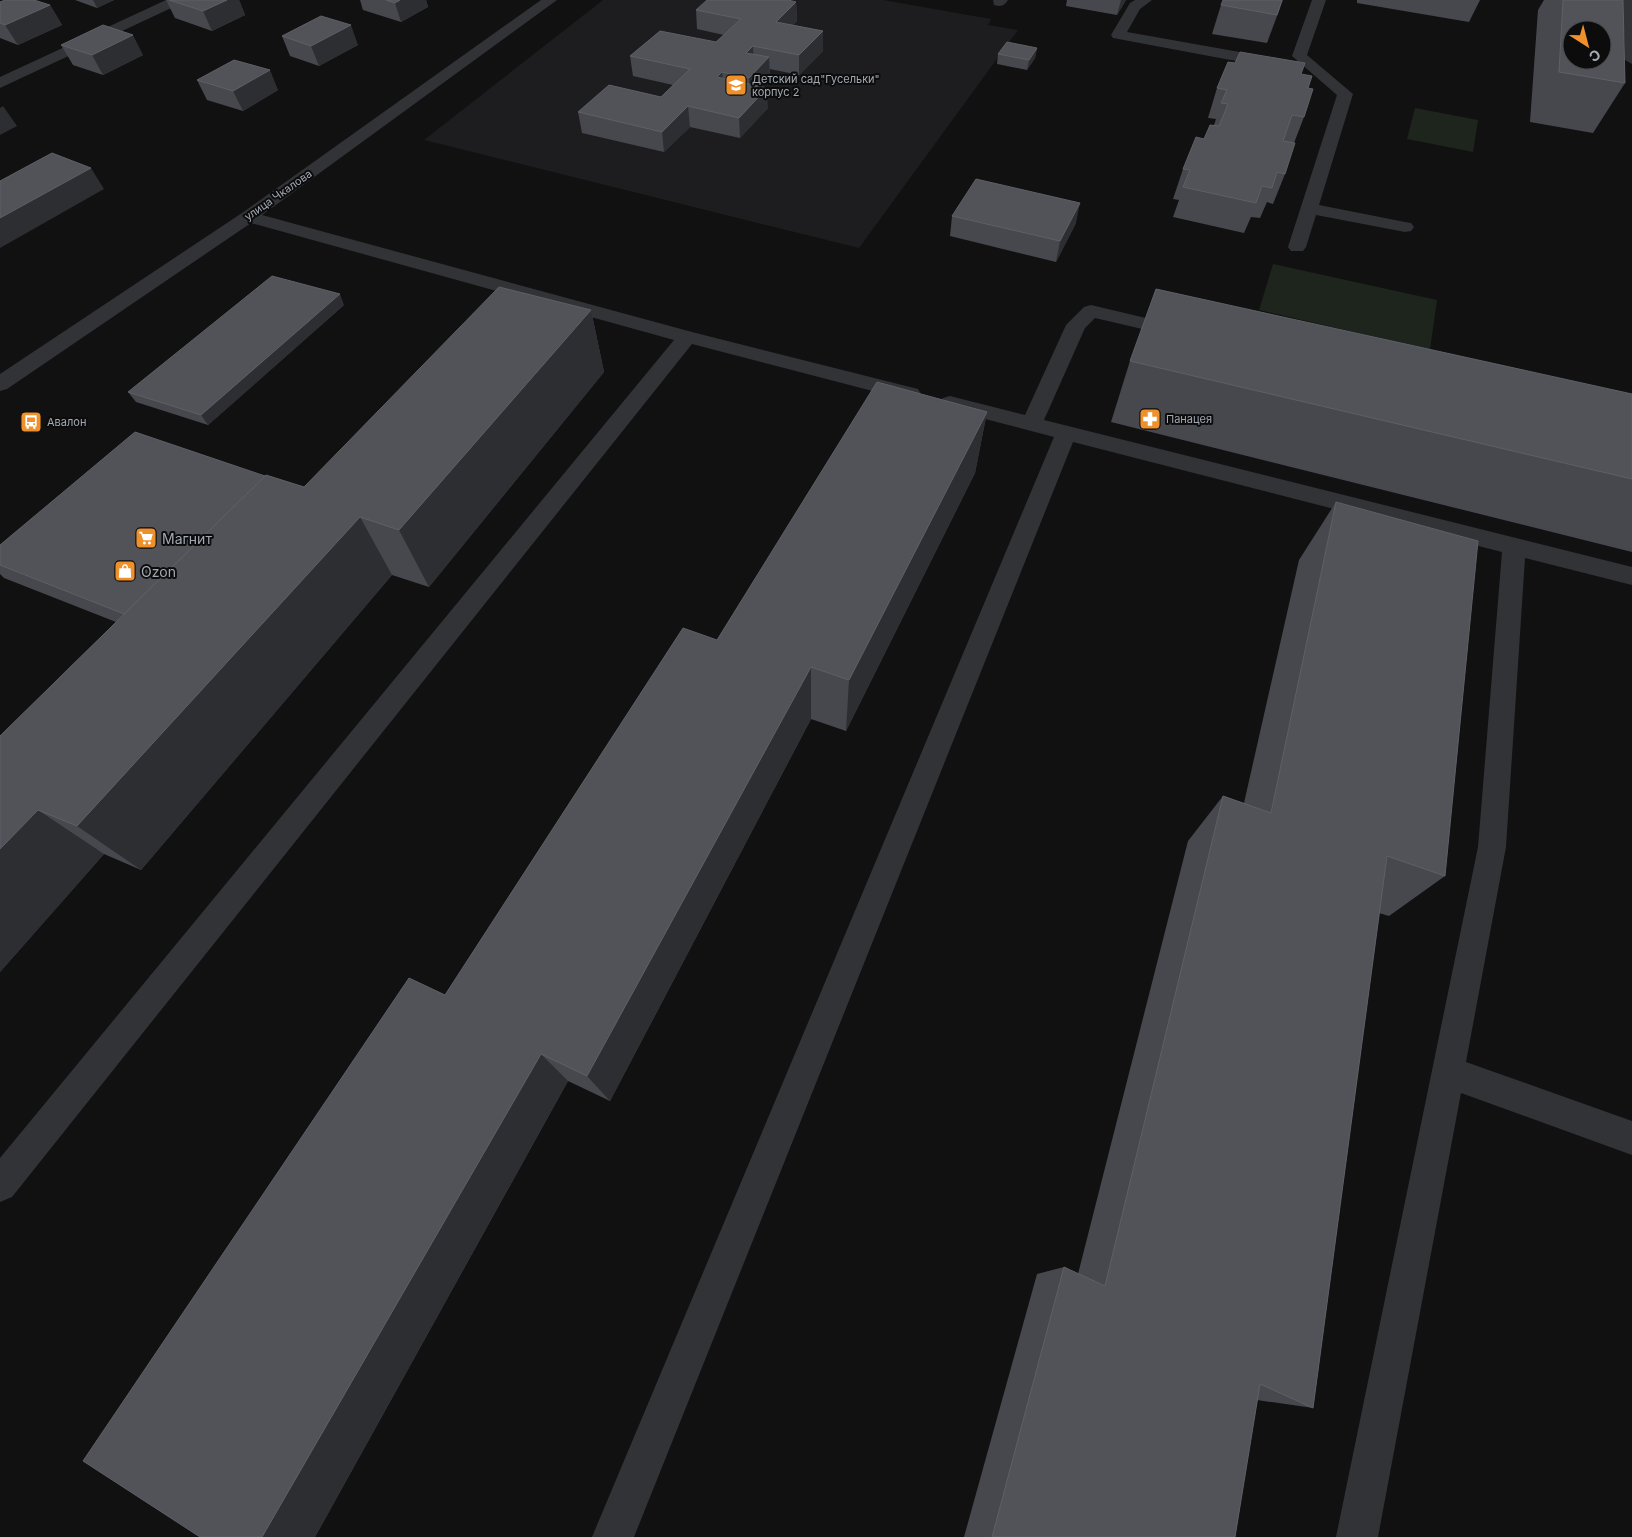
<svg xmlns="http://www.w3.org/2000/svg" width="1632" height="1537" font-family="Inter,sans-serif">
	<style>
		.built { fill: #1d1d1f }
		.green { fill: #1d251d }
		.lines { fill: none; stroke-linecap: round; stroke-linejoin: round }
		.minor { fill: #323337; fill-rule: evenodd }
		.wall { fill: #47484d }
		.shaded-wall { fill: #2d2e31 }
		.building { fill: #515358; stroke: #5d6066; fill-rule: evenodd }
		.labels { text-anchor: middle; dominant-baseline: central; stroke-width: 4; stroke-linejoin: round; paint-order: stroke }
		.far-poi-label { font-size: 11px; fill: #a2a9b3; stroke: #0c0c0d; text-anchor: start }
		.far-street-label { font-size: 11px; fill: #a2a9b3; stroke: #0c0c0d }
		.poi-label { font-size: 14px; fill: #a2a9b3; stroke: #0c0c0d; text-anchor: start }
	</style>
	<rect width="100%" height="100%" fill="#111112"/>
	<polygon class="built" points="603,0 883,0 991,19 988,25 1018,30 859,248 424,140"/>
	<g class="green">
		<polygon points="1415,108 1478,120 1473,152 1407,139"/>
		<polygon points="1273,264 1437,300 1430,350 1259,310"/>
	</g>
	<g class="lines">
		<g class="minor">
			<polygon points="166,0 184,0 182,3 0,88 0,77"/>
			<polygon points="541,0 557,0 262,215 692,332 918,389 921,394 918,399 911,401 692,344 12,1197 0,1202 0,1158 674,340 251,223 7,389 0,391 0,374 242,213"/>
			<path d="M 993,0 L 1008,0 C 1004,6 1001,7 994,5 Z"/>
			<polygon points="1135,0 1152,0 1140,9 1127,32 1273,58 1281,63 1273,68 1113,38 1111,35 1130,3"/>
			<polygon points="1312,0 1326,0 1307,55 1353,94 1319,205 1405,222 1411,223 1414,227 1411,231 1405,232 1316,215 1306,247 1303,251 1291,251 1288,247 1337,95 1292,56"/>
			<polygon points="1623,0 1632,0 1632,64 1625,60"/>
			<polygon points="1091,305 1188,328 1191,332 1188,336 1181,338 1095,318 1085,328 1044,420 1632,567 1632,585 1525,558 1506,847 1466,1062 1632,1121 1632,1155 1461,1093 1378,1537 1336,1537 1478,847 1502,552 1073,442 634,1537 592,1537 1054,437 943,408 939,403 943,398 950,396 1025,415 1066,325 1084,307"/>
		</g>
	</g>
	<g class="wall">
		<polygon points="75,0 114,0 97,8"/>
		<polygon points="166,0 239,0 245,15 212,31 175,18"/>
		<polygon points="360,0 426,0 428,7 401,22 363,10"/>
		<polygon points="1067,0 1126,0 1117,15 1066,6"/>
		<polygon points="1283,0 1267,43 1212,34 1221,5"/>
		<polygon points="1357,0 1480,0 1469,22 1357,3"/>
		<polygon points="1544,0 1623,0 1625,83 1593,133 1530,122 1538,10"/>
		<polygon points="0,2 50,5 62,25 18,45 0,38"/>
		<polygon points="796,2 797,21 793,25 823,31 823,51 799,75 770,69 770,77 761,86 768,108 740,138 690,127 664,152 582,133 578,112 661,97 673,85 633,76 630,56 716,42 724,35 697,29 696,10"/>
		<polygon points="282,36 358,45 319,66 290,56"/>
		<polygon points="61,45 143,55 103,75 73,65"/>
		<polygon points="1037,48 1035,58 1027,70 997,64 998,54"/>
		<polygon points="1301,74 1308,88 1304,117 1294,143 1285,174 1273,204 1267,202 1260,218 1251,217 1244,233 1173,217 1179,200 1173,199 1183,169 1214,125 1216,119 1208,118 1217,88"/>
		<polygon points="197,80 278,90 243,111 207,100"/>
		<polygon points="952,216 1076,223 1056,262 950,236"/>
		<polygon points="344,305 208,425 136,402 128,392"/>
		<polygon points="591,310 604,372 429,587 392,575 141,870 104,854 0,972 0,736 116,622 4,578 0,574 0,545 265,476 304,487"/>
		<polygon points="1130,361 1632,394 1632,552 1111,422"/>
		<polygon points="987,412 975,473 846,731 811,719 610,1101 568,1081 315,1537 200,1537 445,995 717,640"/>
		<polygon points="1336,502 1445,876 1389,916 1379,913 1313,1408 1257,1400 1235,1537 964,1537 1037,1274 1064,1267 1078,1274 1188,841 1223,796 1244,803 1299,560"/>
	</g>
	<g class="shaded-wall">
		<polygon points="93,0 114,0 97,8"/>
		<polygon points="227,0 239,0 245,15 212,31 203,11"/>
		<polygon points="400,0 426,0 428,7 401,22 395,3"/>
		<polygon points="1121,0 1126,0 1117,15"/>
		<polygon points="1282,0 1283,0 1267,43 1277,15"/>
		<polygon points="796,2 797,21 776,41 776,22"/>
		<polygon points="50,5 62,25 18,45 5,25"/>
		<polygon points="351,25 358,45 319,66 311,46"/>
		<polygon points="823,31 823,51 799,75 799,55"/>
		<polygon points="133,35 143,55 103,75 92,55"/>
		<polygon points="753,46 754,66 746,53"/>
		<polygon points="1037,48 1035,58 1027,70 1029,60"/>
		<polygon points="769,57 770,77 750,98 749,78"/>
		<polygon points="270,70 278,90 243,111 233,91"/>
		<polygon points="722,72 724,93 717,77"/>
		<polygon points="767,88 768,108 740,138 739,118"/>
		<polygon points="3,106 17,126 0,135 0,108"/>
		<polygon points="688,106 690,127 664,152 662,132"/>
		<polygon points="91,168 104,189 0,248 0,218"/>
		<polygon points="1080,203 1076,223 1056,262 1060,241"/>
		<polygon points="340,294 344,305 208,425 201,415"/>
		<polygon points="591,310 604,372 429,587 399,530"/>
		<polygon points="987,412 975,473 846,731 849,680"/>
		<polygon points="360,517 392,575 141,870 77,826"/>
		<polygon points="811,667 811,719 610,1101 587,1076"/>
		<polygon points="38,810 104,854 0,972 0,849"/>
		<polygon points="541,1054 568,1081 315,1537 262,1537"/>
	</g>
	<g class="building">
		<polygon points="5,0 34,0 50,5 5,25 0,23 0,2"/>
		<polygon points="169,0 227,0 203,11"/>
		<polygon points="386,0 400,0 395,3"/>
		<polygon points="707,0 788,0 796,2 776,22 823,31 799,55 753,46 746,53 769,57 749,78 722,72 717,77 767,88 739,118 688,106 662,132 578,112 609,85 661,97 690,69 630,56 660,31 716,42 741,19 696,10"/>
		<polygon points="1223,0 1282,0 1277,15 1221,5"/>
		<path d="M 1563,0 L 1623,0 L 1625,83 L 1559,72 ZM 1572,30 L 1602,30 L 1602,60 L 1572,60 Z"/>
		<polygon points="321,16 351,25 311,46 282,36"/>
		<polygon points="103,25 133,35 92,55 61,45"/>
		<polygon points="1007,42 1037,48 1029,60 998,54"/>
		<polygon points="1240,52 1305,63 1301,74 1312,76 1308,88 1313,89 1304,117 1292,115 1283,141 1295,143 1285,174 1277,172 1272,188 1262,186 1256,203 1183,187 1190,170 1183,169 1196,137 1204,139 1210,125 1219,126 1228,104 1221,103 1227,90 1217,88 1228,62 1235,63"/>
		<polygon points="234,60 270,70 233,91 197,80"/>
		<polygon points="52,153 91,168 0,218 0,181"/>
		<polygon points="976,179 1080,203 1060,241 952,216"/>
		<polygon points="272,276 340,294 201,415 128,392"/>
		<polygon points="499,287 591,310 399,530 360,517 77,826 38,810 0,849 0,736 266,475 304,487"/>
		<polygon points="1156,289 1632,394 1632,479 1130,361"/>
		<polygon points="877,382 987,412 849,680 811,667 587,1076 541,1054 262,1537 200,1537 83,1461 409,978 445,995 683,628 717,640"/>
		<polygon points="135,432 265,476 124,614 0,565 0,545"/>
		<polygon points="1336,502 1478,541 1445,876 1387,856 1313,1408 1260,1384 1235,1537 992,1537 1064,1267 1105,1286 1223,796 1271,813"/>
	</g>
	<defs>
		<g id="school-square" transform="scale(1.125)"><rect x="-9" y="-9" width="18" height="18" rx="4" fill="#ee912c" stroke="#0c0c0d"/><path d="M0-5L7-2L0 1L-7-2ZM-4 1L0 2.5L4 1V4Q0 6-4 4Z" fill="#fff"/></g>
		<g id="pharmacy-square" transform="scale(1.125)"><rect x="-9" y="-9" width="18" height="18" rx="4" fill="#ee912c" stroke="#0c0c0d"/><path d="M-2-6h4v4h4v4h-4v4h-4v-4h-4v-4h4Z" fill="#fff"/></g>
		<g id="bus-square" transform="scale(1.125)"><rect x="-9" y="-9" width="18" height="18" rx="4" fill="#ee912c" stroke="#0c0c0d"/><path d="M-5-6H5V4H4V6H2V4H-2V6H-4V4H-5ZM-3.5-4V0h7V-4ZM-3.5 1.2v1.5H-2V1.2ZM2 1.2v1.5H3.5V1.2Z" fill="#fff"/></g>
		<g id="supermarket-square" transform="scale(1.125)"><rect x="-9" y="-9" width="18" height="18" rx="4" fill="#ee912c" stroke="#0c0c0d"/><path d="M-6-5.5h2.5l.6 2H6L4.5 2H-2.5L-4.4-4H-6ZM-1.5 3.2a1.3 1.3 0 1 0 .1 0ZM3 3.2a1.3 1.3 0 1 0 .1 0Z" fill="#fff"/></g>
		<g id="shop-square" transform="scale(1.125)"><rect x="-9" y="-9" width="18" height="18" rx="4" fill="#ee912c" stroke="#0c0c0d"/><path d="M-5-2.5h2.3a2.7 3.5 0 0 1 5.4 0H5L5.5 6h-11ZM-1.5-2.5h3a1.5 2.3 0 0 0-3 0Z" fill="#fff"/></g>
	</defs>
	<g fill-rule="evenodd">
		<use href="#school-square" x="736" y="85"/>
		<use href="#pharmacy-square" x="1150" y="419"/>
		<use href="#bus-square" x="31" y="422"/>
		<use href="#supermarket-square" x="146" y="538"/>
		<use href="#shop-square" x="125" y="571"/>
	</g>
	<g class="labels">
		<g class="far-poi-label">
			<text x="752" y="79">Детский сад"Гусельки"<tspan x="752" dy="13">корпус 2</tspan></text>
			<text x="1166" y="419">Панацея</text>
			<text x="47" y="422">Авалон</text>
		</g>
		<g class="far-street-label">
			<text transform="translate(278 195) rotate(-35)">улица Чкалова</text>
		</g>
		<g class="poi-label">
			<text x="162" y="538">Магнит</text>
			<text x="141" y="571">Ozon</text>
		</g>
	</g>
	<g transform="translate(1587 45) rotate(144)"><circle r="24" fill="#0c0c0d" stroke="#484b4f"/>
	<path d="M0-4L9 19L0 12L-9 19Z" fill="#ee912c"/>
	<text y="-8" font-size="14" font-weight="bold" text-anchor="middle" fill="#a2a9b3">С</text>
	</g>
</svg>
